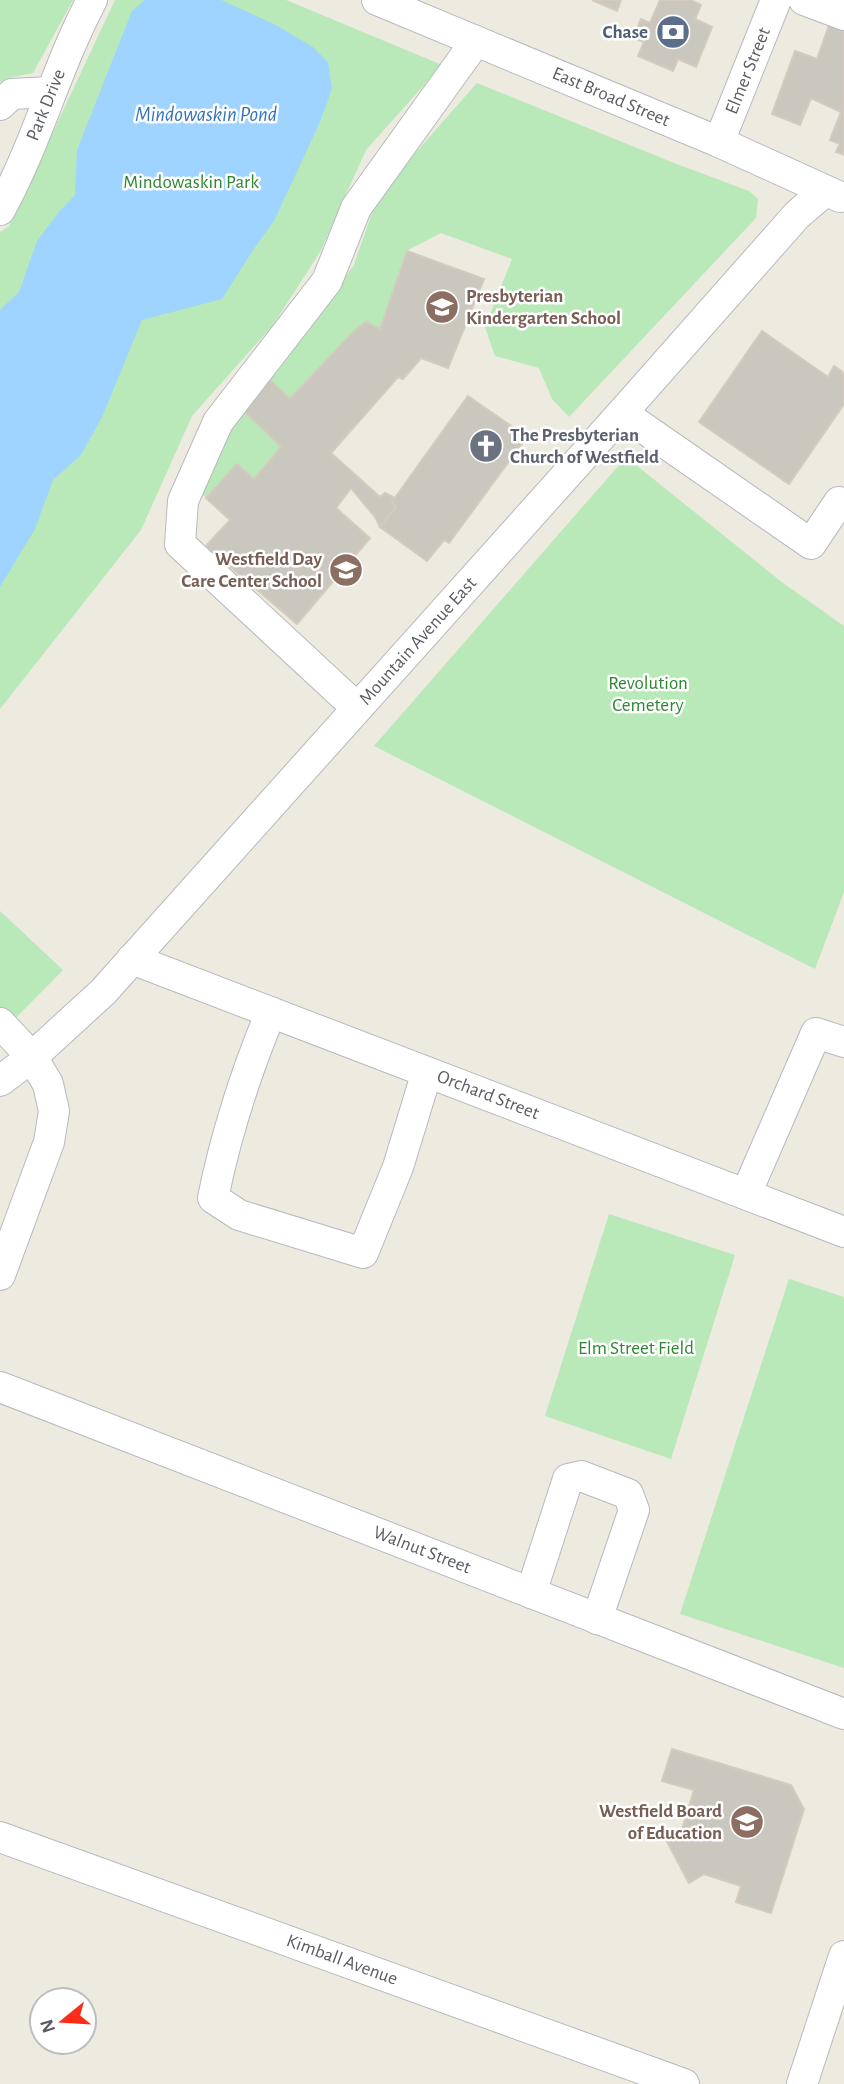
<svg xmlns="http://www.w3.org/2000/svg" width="844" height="2084" font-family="'Alegreya Sans',sans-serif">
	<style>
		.green { fill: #b9e8b9 }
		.water { fill: #9ed4ff }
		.building { fill: #cac7bf; stroke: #d3ccbd; stroke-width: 2 }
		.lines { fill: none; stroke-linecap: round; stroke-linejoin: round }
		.minor-casing { stroke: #b6b9be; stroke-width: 32 }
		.minor { stroke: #fff; stroke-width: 30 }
		.labels { text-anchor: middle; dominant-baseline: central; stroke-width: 5; stroke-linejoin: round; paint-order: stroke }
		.service-label { font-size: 19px; font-weight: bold; fill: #4e5e75; stroke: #fff; text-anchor: end }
		.street-label { font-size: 19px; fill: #595d62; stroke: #fff }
		.park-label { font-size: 19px; fill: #2d8631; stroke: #fff }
		.education-label { font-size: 19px; font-weight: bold; fill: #785e54; stroke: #fff; text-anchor: end }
		.worship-label { font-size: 19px; font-weight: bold; fill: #5b616d; stroke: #fff; text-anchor: start }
		.water-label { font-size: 21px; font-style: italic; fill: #3273ba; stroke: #fff }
	</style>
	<rect width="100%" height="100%" fill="#edeae0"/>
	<g class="green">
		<polygon points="0,0 73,0 33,73 8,78 0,82"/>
		<polygon points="115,0 286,0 442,65 366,150 320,252 273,325 192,416 141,530 0,709 0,232 9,226"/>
		<polygon points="477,83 674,163 749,191 758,199 756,218 569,417 552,399 539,368 495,356 485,327 512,259 441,233 406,251 380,329 290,399 268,378 354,265 375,204 402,168"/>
		<polygon points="241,408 281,447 254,479 237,464 206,498 201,492"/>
		<polygon points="626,457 783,583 844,626 844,892 815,969 374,746"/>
		<polygon points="0,911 63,970 0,1034"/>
		<polygon points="609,1214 735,1255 671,1459 545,1416"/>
		<polygon points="789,1279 844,1297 844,1668 680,1614"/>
	</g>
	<polygon class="water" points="145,0 221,0 274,24 313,47 328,62 332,89 320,122 274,221 253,250 222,299 142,320 102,417 81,455 53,480 35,529 0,587 0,310 19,292 37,241 59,212 75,195 77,150 132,11"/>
	<g class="building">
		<polygon points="592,0 621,0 617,11"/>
		<polygon points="660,0 691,0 701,5 695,19 712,27 696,67 678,59 673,71 638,56 644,42 633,38 641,19 650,23"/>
		<polygon points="831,20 844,25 844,155 836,152 840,144 830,140 841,112 811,98 800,125 772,114 795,51 817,59"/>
		<polygon points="407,251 484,279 448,368 421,358 403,379 398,377 331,453 380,497 385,493 395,498 392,502 396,507 380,527 375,517 351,488 336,508 370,538 297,624 206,546 230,520 206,498 237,464 254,479 281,447 241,408 268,378 290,399 355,330 366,322 380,329"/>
		<polygon points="762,331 828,377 834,366 844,373 844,404 789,484 699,422"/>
		<polygon points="468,396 527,437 449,543 444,540 427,561 380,527 396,507 392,502"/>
		<polygon points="672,1749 791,1785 804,1809 771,1913 736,1902 741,1886 704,1874 689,1883 665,1838 682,1829 694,1790 662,1781"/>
	</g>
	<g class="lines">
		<g class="minor-casing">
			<g id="minor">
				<polyline points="377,0 719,142 840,197"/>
				<polyline points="804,0 844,15"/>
				<polyline points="0,105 12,94 50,92"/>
				<polyline points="719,142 776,0"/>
				<path d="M 0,210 C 37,143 56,68 92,0"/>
				<polyline points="622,413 811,544 839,502"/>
				<polyline points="357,708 180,544 183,501 218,422 327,281 356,208 476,41"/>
				<polyline points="132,959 844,1232"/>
				<path d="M 271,1012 C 246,1072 226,1134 213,1198 L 239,1215 L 363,1253 L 398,1167 L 427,1072"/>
				<polyline points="0,1023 32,1057 48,1084 54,1111 49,1142 0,1275"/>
				<polyline points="0,1081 32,1057 103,992 622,413 797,215 825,191"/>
				<polyline points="746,1194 816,1033 844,1042"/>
				<polyline points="0,1387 844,1714"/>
				<polyline points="531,1593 568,1479 581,1476 628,1494 634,1510 597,1619"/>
				<polyline points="0,1837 684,2084"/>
				<polyline points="802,2084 844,1956"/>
			</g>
		</g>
		<use href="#minor" class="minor"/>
	</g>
	<defs>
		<g id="bank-disc" transform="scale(1.75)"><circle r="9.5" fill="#5c6f8a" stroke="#fff"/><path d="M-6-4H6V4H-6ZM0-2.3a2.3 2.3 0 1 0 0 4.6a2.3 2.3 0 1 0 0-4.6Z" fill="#fff"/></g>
		<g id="school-disc" transform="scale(1.75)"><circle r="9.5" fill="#8d6e63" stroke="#fff"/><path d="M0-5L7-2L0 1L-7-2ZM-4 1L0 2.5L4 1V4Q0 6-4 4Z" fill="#fff"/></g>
		<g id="church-disc" transform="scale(1.75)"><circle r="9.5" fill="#6b7280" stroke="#fff"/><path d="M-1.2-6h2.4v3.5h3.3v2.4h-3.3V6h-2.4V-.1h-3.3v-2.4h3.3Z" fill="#fff"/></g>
	</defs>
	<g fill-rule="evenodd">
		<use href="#bank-disc" x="673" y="32"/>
		<use href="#school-disc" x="442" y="307"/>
		<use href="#church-disc" x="486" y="446"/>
		<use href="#school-disc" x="346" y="570"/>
		<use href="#school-disc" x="747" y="1822"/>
	</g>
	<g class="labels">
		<g class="service-label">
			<text x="648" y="32">Chase</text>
		</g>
		<g class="street-label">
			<text transform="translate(748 71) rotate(-68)">Elmer Street</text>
			<text transform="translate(611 97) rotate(23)">East Broad Street</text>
			<text transform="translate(46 105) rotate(-68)">Park Drive</text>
			<text transform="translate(418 641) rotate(-48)">Mountain Avenue East</text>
			<text transform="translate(488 1095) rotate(21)">Orchard Street</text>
			<text transform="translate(422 1550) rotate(21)">Walnut Street</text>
			<text transform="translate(342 1960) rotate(20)">Kimball Avenue</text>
		</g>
		<g class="park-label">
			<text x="191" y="182">Mindowaskin Park</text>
			<text x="648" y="683">Revolution<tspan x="648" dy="22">Cemetery</tspan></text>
			<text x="636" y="1348">Elm Street Field</text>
		</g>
		<g class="education-label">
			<text x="466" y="296" text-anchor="start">Presbyterian<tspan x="466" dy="22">Kindergarten School</tspan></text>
			<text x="322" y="559">Westfield Day<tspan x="322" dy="22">Care Center School</tspan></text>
			<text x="722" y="1811">Westfield Board<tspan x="722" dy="22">of Education</tspan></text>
		</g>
		<g class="worship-label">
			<text x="510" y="435">The Presbyterian<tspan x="510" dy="22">Church of Westfield</tspan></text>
		</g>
		<g class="water-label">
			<text x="206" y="114">Mindowaskin Pond</text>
		</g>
	</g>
	<g transform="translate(63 2021) rotate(252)"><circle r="33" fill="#ffffff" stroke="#bdbec0" stroke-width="2"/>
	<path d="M0-5L12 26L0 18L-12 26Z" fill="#f92d1a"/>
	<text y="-10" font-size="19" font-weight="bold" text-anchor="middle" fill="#595d62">N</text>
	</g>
</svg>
